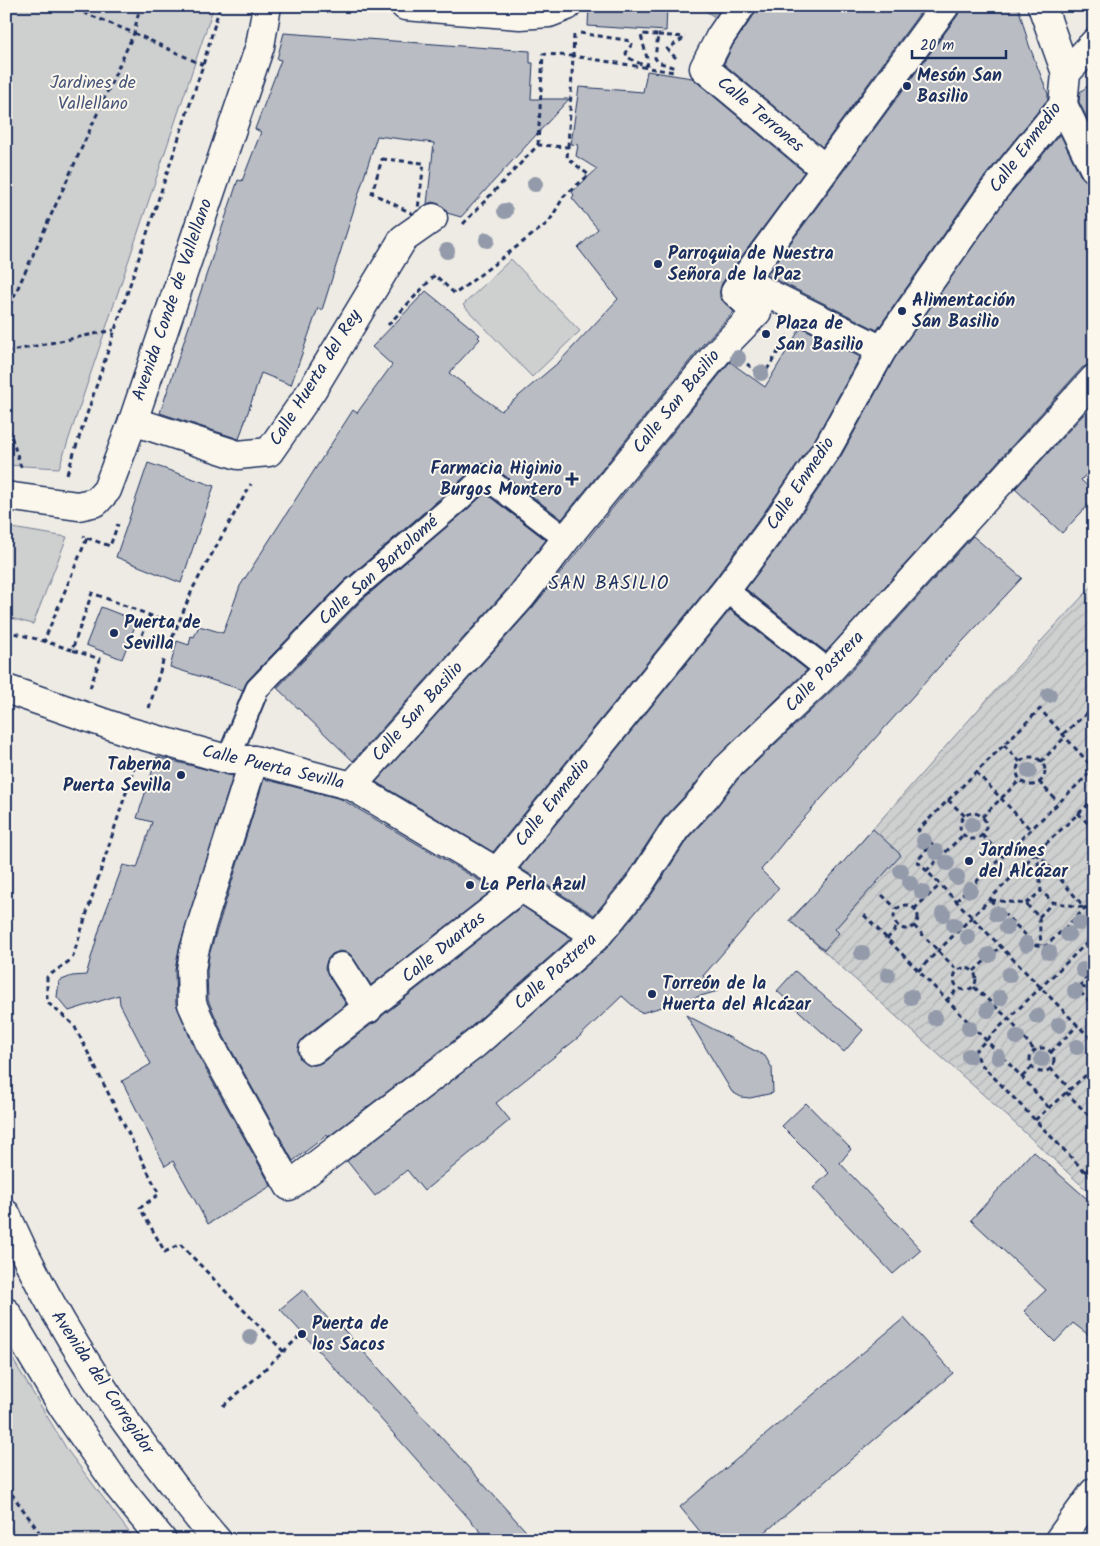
<svg xmlns="http://www.w3.org/2000/svg" width="1100" height="1546" font-family="Kalam,sans-serif">
	<style>
		.green { fill: #cecfcf; stroke: #747f96 }
		.garden { fill: url(#garden-furrows); stroke: #747f96 }
		.water { fill: url(#water-waves); stroke: #6d7892 }
		.building { fill: #b9bcc3; stroke: #1b2f5e }
		.lines { fill: none; stroke-linecap: round; stroke-linejoin: round }
		.pedestrian-casing { stroke: #1b2f5e; stroke-width: 26 }
		.minor-casing { stroke: #1b2f5e; stroke-width: 31 }
		.primary-casing { stroke: #1b2f5e; stroke-width: 31 }
		.path { stroke: #1b2f5e; stroke-width: 3; stroke-dasharray: 5 4; stroke-linecap: butt }
		.pedestrian { stroke: #fbf7ec; stroke-width: 22 }
		.minor { stroke: #fbf7ec; stroke-width: 28 }
		.primary { stroke: #fbf7ec; stroke-width: 28 }
		.tree { fill: #939aaa }
		.poi-dot { fill: #1b2f5e; stroke: #fbf7ec; stroke-width: 2 }
		.labels { text-anchor: middle; dominant-baseline: central; stroke-width: 4; stroke-linejoin: round; paint-order: stroke }
		.poi-label { font-size: 18px; font-weight: bold; fill: #1b2f5e; stroke: #fbf7ec; text-anchor: start }
		.park-label { font-size: 18px; fill: #48577a; stroke: #fbf7ec }
		.street-label { font-size: 18px; fill: #1b2f5e; stroke: #fbf7ec }
		.neighbourhood-label { font-size: 19px; letter-spacing: 1px; fill: #1b2f5e; stroke: #fbf7ec }
	</style>
	<defs>
		<pattern id="garden-furrows" width="10" height="10" patternUnits="userSpaceOnUse" patternTransform="scale(1.25)"><rect width="10" height="10" fill="#cecfcf"/><path d="M-1 1l2-2M0 10L10 0M9 11l2-2" fill="none" stroke="#b0b2b4"/></pattern>
		<pattern id="water-waves" width="16" height="10" patternUnits="userSpaceOnUse" patternTransform="scale(1.25)"><rect width="16" height="10" fill="#a3a8b4"/><path d="M0 5q4-4 8 0t8 0" fill="none" stroke="#848996"/></pattern>
	</defs>
	<rect width="100%" height="100%" fill="#eeebe4"/>
	<filter id="ink" filterUnits="userSpaceOnUse"><feTurbulence type="fractalNoise" baseFrequency=".02" numOctaves="2"/><feDisplacementMap in="SourceGraphic" scale="10" xChannelSelector="R" yChannelSelector="G"/><feConvolveMatrix kernelMatrix="1 2 1 2 8 2 1 2 1" color-interpolation-filters="sRGB"/></filter>
	<g filter="url(#ink)">
		<g class="green">
			<polygon points="6,6 214,6 59,468 6,465"/>
			<polygon points="511,259 580,331 532,377 463,305"/>
			<polygon points="6,527 67,537 33,624 6,617"/>
			<polygon points="6,1348 68,1451 135,1540 19,1540 6,1521"/>
		</g>
		<polygon class="garden" points="1094,584 1094,1197 1007,1116 789,920 816,893 992,694"/>
		<polygon class="water" points="698,6 724,6 716,18"/>
		<g class="building">
			<polygon points="589,6 667,6 666,31 588,26"/>
			<polygon points="756,6 925,6 822,147 724,64 733,45 754,15"/>
			<polygon points="960,6 1018,6 1029,45 1048,94 1048,99 981,181 877,330 767,275 958,15"/>
			<polygon points="284,33 530,51 530,63 533,63 531,99 569,99 461,217 447,213 445,209 439,204 432,202 427,204 434,143 377,136 322,310 318,308 291,385 261,373 239,439 160,413 238,180 242,181 261,132 255,129 281,60 277,59"/>
			<polygon points="647,71 692,78 804,172 722,283 720,290 720,298 734,312 704,343 562,519 492,466 486,463 480,464 343,582 248,680 243,690 170,667 177,641 189,645 191,636 194,637 199,626 223,633 240,586 353,410 357,413 392,365 372,347 426,291 480,335 478,337 480,339 449,373 501,411 559,362 618,299 578,248 598,229 572,198 574,195 572,192 597,169 576,156 578,145 571,144 579,87 643,92"/>
			<polygon points="1094,81 1094,132 1079,102 1080,92"/>
			<polygon points="1060,134 1080,175 1086,181 1094,184 1094,364 1089,364 1082,368 826,652 746,589 789,532 841,456 895,358 1006,199"/>
			<polygon points="801,327 860,357 815,439 763,514 714,580 493,852 376,782 533,607 729,363 730,362 765,387"/>
			<polygon points="1094,403 1094,466 1081,480 1094,492 1094,499 1062,533 1015,489"/>
			<polygon points="148,463 214,486 181,583 116,557"/>
			<polygon points="485,493 546,540 509,587 353,761 277,688 361,601"/>
			<polygon points="973,536 1022,578 947,658 795,828 761,870 779,888 703,976 718,991 641,1013 622,996 579,1037 496,1103 510,1120 424,1191 407,1170 375,1196 347,1161 484,1056 607,948 652,894 688,838 716,808 738,779 841,682"/>
			<polygon points="101,607 137,621 122,659 86,645"/>
			<polygon points="730,610 807,670 714,760 693,787 663,819 626,876 594,915 520,868"/>
			<polygon points="157,757 233,776 179,948 175,970 176,1004 196,1052 271,1186 208,1224 173,1161 165,1166 122,1081 151,1064 120,1004 119,995 69,1011 57,997 59,981 72,976 86,975 101,924 123,865 137,868 152,822 137,818"/>
			<polygon points="264,779 341,799 494,889 371,985 354,959 349,953 340,951 332,954 327,960 325,968 328,975 346,1004 303,1038 299,1044 298,1053 300,1059 307,1064 315,1065 323,1062 372,1024 377,1022 382,1016 522,906 571,938 465,1032 328,1137 327,1135 293,1161 224,1037 208,1000 207,971 209,955"/>
			<polygon points="873,829 901,855 835,929 839,933 824,950 790,921"/>
			<polygon points="795,971 863,1030 844,1052 777,991"/>
			<polygon points="686,1015 765,1056 772,1068 773,1093 750,1098 741,1097 732,1092"/>
			<polygon points="806,1103 851,1149 840,1163 921,1250 893,1274 813,1188 829,1173 782,1126"/>
			<polygon points="1033,1151 1094,1205 1094,1339 1073,1323 1055,1342 1024,1311 1046,1290 971,1220"/>
			<polygon points="303,1290 332,1323 335,1320 534,1540 488,1540 363,1399 280,1309"/>
			<polygon points="904,1318 953,1373 756,1540 707,1540 680,1507"/>
		</g>
		<g class="lines">
			<g class="pedestrian-casing">
				<g id="pedestrian">
					<polyline points="726,590 829,671"/>
					<polyline points="230,760 232,750 257,689 352,591 459,500 484,476 566,539"/>
				</g>
			</g>
			<g class="minor-casing">
				<g id="minor">
					<polyline points="405,6 520,15 549,13 567,6"/>
					<polyline points="741,6 720,37 704,68 825,169"/>
					<polyline points="1066,73 1094,43"/>
					<polyline points="1063,105 1094,168"/>
					<polyline points="743,281 882,350"/>
					<polyline points="133,421 238,455 269,452 312,390 403,239 433,218"/>
					<polyline points="6,496 78,506 96,502 107,490 133,421 260,46 267,6"/>
					<polyline points="6,689 130,732 230,760 254,760 352,786 497,872 597,936"/>
					<polyline points="254,760 202,923 194,952 191,970 192,1004 210,1044 289,1186 475,1044 597,936 639,885 676,828 705,797 726,769 829,671 1094,379"/>
					<polyline points="352,786 521,597 566,539 717,353 757,312 735,292 945,6"/>
					<polyline points="497,872 726,590 776,523 828,447 882,350 994,190 1063,105 1066,73 1042,6"/>
					<polyline points="341,967 368,1009"/>
					<polyline points="313,1050 520,888"/>
					<polyline points="1059,1540 1094,1492"/>
				</g>
			</g>
			<g class="primary-casing">
				<g id="primary">
					<path d="M 6,1214 C 48,1309 103,1395 167,1477 C 183,1498 199,1520 217,1540"/>
					<polyline points="6,1312 63,1407 118,1486 162,1540"/>
				</g>
			</g>
			<g class="path">
				<polyline points="67,6 134,33 203,65"/>
				<polyline points="580,33 631,41 632,44 626,53 627,57 645,66 647,65 648,62 641,35 642,34 658,35 655,58 658,62 675,68"/>
				<polyline points="574,35 573,56 674,72"/>
				<polyline points="658,35 685,37"/>
				<polyline points="676,58 667,49 684,38"/>
				<polyline points="538,145 543,54 573,56 568,147"/>
				<polygon points="382,159 424,163 417,216 372,193"/>
				<polyline points="6,314 134,33 140,6"/>
				<polyline points="388,325 435,275 455,294 549,222 564,196 589,175 567,158 568,147 538,145 463,224"/>
				<polyline points="6,352 114,330"/>
				<polyline points="747,364 763,376 788,336"/>
				<polyline points="6,420 21,467"/>
				<polyline points="67,474 203,65 220,6"/>
				<polyline points="87,538 110,546 118,524"/>
				<polyline points="6,631 44,641"/>
				<polyline points="142,635 150,615"/>
				<polyline points="169,646 193,588 251,484"/>
				<polyline points="72,650 44,641 87,538 83,536"/>
				<polyline points="90,688 100,659 72,650 92,593 178,626"/>
				<polyline points="149,708 164,658"/>
				<polyline points="1063,734 1094,707"/>
				<polyline points="1004,745 1021,763"/>
				<circle cx="1031" cy="771" r="14"/>
				<polyline points="1041,762 1066,736"/>
				<polyline points="135,765 72,959 47,977 47,1002 74,1025 159,1194 140,1208 165,1252 180,1244 284,1352"/>
				<polyline points="976,772 1030,829"/>
				<polyline points="1039,782 1058,802"/>
				<polyline points="948,800 965,816"/>
				<polyline points="1078,813 1094,830"/>
				<circle cx="973" cy="826" r="13"/>
				<polyline points="982,817 1020,780"/>
				<polyline points="982,835 1002,856"/>
				<polyline points="1037,852 1041,891 1053,902 1085,908"/>
				<polyline points="1037,852 1085,908"/>
				<polyline points="926,871 963,835"/>
				<polyline points="882,895 897,909"/>
				<polyline points="990,900 1036,945 1046,946 1094,900"/>
				<polyline points="991,900 1026,904 1039,917 1041,945"/>
				<polyline points="956,901 1094,769 1040,709 918,830 932,844 917,861 1094,1042"/>
				<polyline points="1026,904 1041,891"/>
				<circle cx="906" cy="917" r="12"/>
				<polyline points="914,909 940,885"/>
				<polyline points="864,915 1022,1077 1049,1108"/>
				<polyline points="1039,917 1053,902"/>
				<polyline points="914,926 958,971"/>
				<polyline points="1094,936 975,1051 981,1064 1094,1181"/>
				<polyline points="887,939 898,926"/>
				<circle cx="965" cy="979" r="11"/>
				<polyline points="1094,970 1082,982 1081,993 1094,1006"/>
				<polyline points="918,971 1037,852 1094,799"/>
				<polyline points="974,971 1001,946"/>
				<polyline points="974,987 1009,1019 1034,1050"/>
				<polyline points="1081,987 1094,990"/>
				<polyline points="946,1001 958,988"/>
				<circle cx="1042" cy="1060" r="12"/>
				<polyline points="1051,1052 1078,1025"/>
				<polyline points="1050,1068 1070,1089"/>
				<polyline points="1022,1077 1032,1067"/>
				<polyline points="1066,1092 1094,1121"/>
				<polyline points="1035,1120 1094,1068"/>
				<polyline points="1085,1172 1094,1164"/>
				<polyline points="223,1406 248,1385 301,1335"/>
				<polyline points="6,1486 45,1540"/>
			</g>
			<use href="#pedestrian" class="pedestrian"/>
			<use href="#minor" class="minor"/>
			<use href="#primary" class="primary"/>
		</g>
		<g class="tree">
			<circle cx="535" cy="184" r="8"/>
			<circle cx="505" cy="211" r="8"/>
			<circle cx="487" cy="240" r="8"/>
			<circle cx="447" cy="251" r="8"/>
			<circle cx="738" cy="358" r="8"/>
			<circle cx="761" cy="373" r="8"/>
			<circle cx="1049" cy="695" r="8"/>
			<circle cx="1029" cy="771" r="8"/>
			<circle cx="972" cy="825" r="8"/>
			<circle cx="924" cy="841" r="8"/>
			<circle cx="936" cy="852" r="8"/>
			<circle cx="947" cy="863" r="8"/>
			<circle cx="901" cy="871" r="8"/>
			<circle cx="957" cy="877" r="8"/>
			<circle cx="910" cy="883" r="8"/>
			<circle cx="970" cy="890" r="8"/>
			<circle cx="922" cy="892" r="8"/>
			<circle cx="943" cy="914" r="8"/>
			<circle cx="997" cy="914" r="8"/>
			<circle cx="1079" cy="923" r="8"/>
			<circle cx="954" cy="925" r="8"/>
			<circle cx="1007" cy="927" r="8"/>
			<circle cx="1068" cy="934" r="8"/>
			<circle cx="968" cy="937" r="8"/>
			<circle cx="1026" cy="944" r="8"/>
			<circle cx="1049" cy="952" r="8"/>
			<circle cx="862" cy="953" r="8"/>
			<circle cx="989" cy="955" r="8"/>
			<circle cx="1083" cy="970" r="8"/>
			<circle cx="888" cy="975" r="8"/>
			<circle cx="1009" cy="975" r="8"/>
			<circle cx="1075" cy="991" r="8"/>
			<circle cx="911" cy="997" r="8"/>
			<circle cx="1000" cy="998" r="8"/>
			<circle cx="988" cy="1010" r="8"/>
			<circle cx="1037" cy="1016" r="8"/>
			<circle cx="935" cy="1018" r="8"/>
			<circle cx="1059" cy="1025" r="8"/>
			<circle cx="969" cy="1028" r="8"/>
			<circle cx="1017" cy="1037" r="8"/>
			<circle cx="1077" cy="1047" r="8"/>
			<circle cx="969" cy="1056" r="8"/>
			<circle cx="998" cy="1057" r="8"/>
			<circle cx="1042" cy="1059" r="8"/>
			<circle cx="250" cy="1337" r="8"/>
		</g>
	</g>
	<g class="poi-dot">
		<circle cx="907" cy="86" r="5"/>
		<circle cx="658" cy="264" r="5"/>
		<circle cx="902" cy="311" r="5"/>
		<circle cx="766" cy="334" r="5"/>
		<path d="M569.5 471.5h5v5h5v5h-5v5h-5v-5h-5v-5h5z"/>
		<circle cx="114" cy="633" r="5"/>
		<circle cx="181" cy="775" r="5"/>
		<circle cx="969" cy="861" r="5"/>
		<circle cx="470" cy="885" r="5"/>
		<circle cx="652" cy="994" r="5"/>
		<circle cx="302" cy="1334" r="5"/>
	</g>
	<g class="labels">
		<g class="poi-label">
			<text x="917" y="76">Mesón San<tspan x="917" dy="21">Basilio</tspan></text>
			<text x="668" y="254">Parroquia de Nuestra<tspan x="668" dy="21">Señora de la Paz</tspan></text>
			<text x="912" y="301">Alimentación<tspan x="912" dy="21">San Basilio</tspan></text>
			<text x="776" y="324">Plaza de<tspan x="776" dy="21">San Basilio</tspan></text>
			<text x="562" y="469" text-anchor="end">Farmacia Higinio<tspan x="562" dy="21">Burgos Montero</tspan></text>
			<text x="124" y="623">Puerta de<tspan x="124" dy="21">Sevilla</tspan></text>
			<text x="171" y="765" text-anchor="end">Taberna<tspan x="171" dy="21">Puerta Sevilla</tspan></text>
			<text x="979" y="851">Jardínes<tspan x="979" dy="21">del Alcázar</tspan></text>
			<text x="480" y="885">La Perla Azul</text>
			<text x="662" y="984">Torreón de la<tspan x="662" dy="21">Huerta del Alcázar</tspan></text>
			<text x="312" y="1324">Puerta de<tspan x="312" dy="21">los Sacos</tspan></text>
		</g>
		<g class="park-label">
			<text x="93" y="83">Jardines de<tspan x="93" dy="21">Vallellano</tspan></text>
		</g>
		<g class="street-label">
			<text transform="translate(760 115) rotate(40)">Calle Terrones</text>
			<text transform="translate(1026 148) rotate(-53)">Calle Enmedio</text>
			<text transform="translate(173 300) rotate(-71)">Avenida Conde de Vallellano</text>
			<text transform="translate(316 378) rotate(-58)">Calle Huerta del Rey</text>
			<text transform="translate(677 402) rotate(-51)">Calle San Basilio</text>
			<text transform="translate(801 484) rotate(-56)">Calle Enmedio</text>
			<text transform="translate(379 571) rotate(-42)">Calle San Bartolomé</text>
			<text transform="translate(825 672) rotate(-46)">Calle Postrera</text>
			<text transform="translate(418 712) rotate(-48)">Calle San Basilio</text>
			<text transform="translate(273 768) rotate(13)">Calle Puerta Sevilla</text>
			<text transform="translate(553 803) rotate(-51)">Calle Enmedio</text>
			<text transform="translate(444 948) rotate(-39)">Calle Duartas</text>
			<text transform="translate(556 972) rotate(-42)">Calle Postrera</text>
			<text transform="translate(102 1383) rotate(56)">Avenida del Corregidor</text>
		</g>
		<g class="neighbourhood-label">
			<text x="609" y="584">SAN BASILIO</text>
		</g>
	</g>
	<rect width="1100" height="1546" fill="none" stroke="#fbf7ec" stroke-width="25"/>
	<rect x="12" y="12" width="1075" height="1521" fill="none" stroke="#1b2f5e" stroke-width="2" filter="url(#ink)"/>
	<path d="M912 50v8h94v-8" fill="none" stroke="#1b2f5e" stroke-width="2.5"/>
	<text x="920" y="50" font-size="15" fill="#1b2f5e" stroke="#fbf7ec" stroke-width="4" paint-order="stroke">20 m</text>
</svg>
